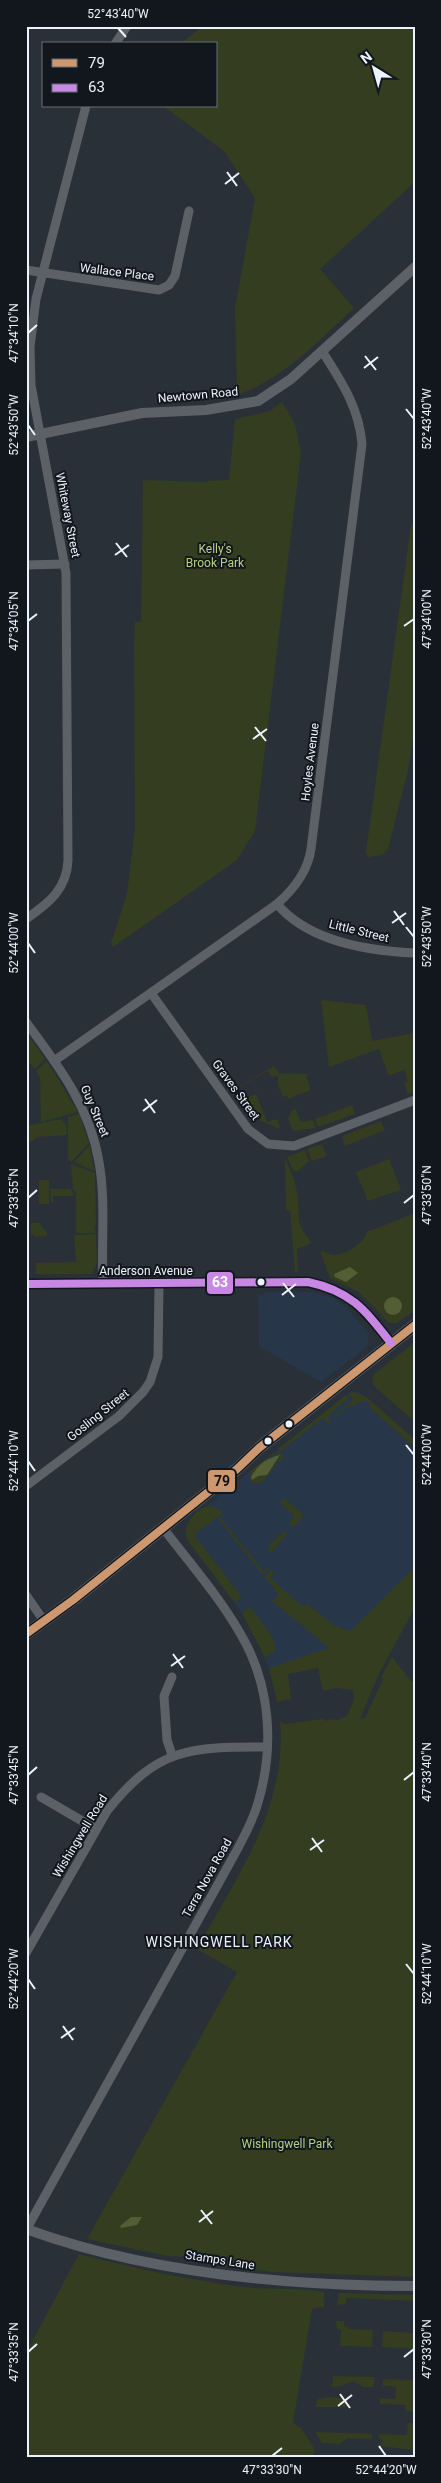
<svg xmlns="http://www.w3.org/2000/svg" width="441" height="2483" font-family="Roboto,sans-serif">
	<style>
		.built { fill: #273648 }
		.green { fill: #343d20; fill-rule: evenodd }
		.forest { fill: #535e35 }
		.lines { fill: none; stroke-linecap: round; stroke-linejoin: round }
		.minor { stroke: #5c6168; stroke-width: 9 }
		.tertiary { stroke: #5c6168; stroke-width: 10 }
		.secondary { stroke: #666c74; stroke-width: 12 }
		.bus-1-casing { stroke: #12171e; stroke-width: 11 }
		.bus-2-casing { stroke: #12171e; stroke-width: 11 }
		.bus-1 { stroke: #cd976f; stroke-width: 8 }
		.bus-2 { stroke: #c787e3; stroke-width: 8 }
		.ticks { fill: none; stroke: #ebf3fd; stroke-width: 2 }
		.bus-dot { fill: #ebf3fd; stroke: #12171e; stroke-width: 2 }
		.labels { text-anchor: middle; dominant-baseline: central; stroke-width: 4; stroke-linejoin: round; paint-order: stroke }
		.street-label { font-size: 12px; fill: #ebf3fd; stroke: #12171e }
		.park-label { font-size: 12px; fill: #b9ce81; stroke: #12171e }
		.neighbourhood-label { font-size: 14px; letter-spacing: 1px; fill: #ebf3fd; stroke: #12171e }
		.line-badge { stroke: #12171e; stroke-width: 2 }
		.badge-label { font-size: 14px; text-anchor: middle; font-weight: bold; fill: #fff }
		.pale-badge-label { font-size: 14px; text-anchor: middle; font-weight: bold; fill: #111 }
		.neatline { fill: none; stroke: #ebf3fd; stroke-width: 2 }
		.ticks-label { font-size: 12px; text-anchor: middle; fill: #ebf3fd }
	</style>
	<rect width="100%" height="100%" fill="#293038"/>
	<g class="built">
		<polygon points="264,1292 313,1292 333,1298 346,1307 369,1334 367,1347 321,1382 259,1346 258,1295 264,1295"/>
		<polygon points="350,1392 358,1392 365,1396 415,1440 415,1597 337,1658 270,1671 258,1643 242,1613 186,1538 186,1526 191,1518"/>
	</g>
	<g class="green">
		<path d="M 203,26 L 415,26 L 415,182 L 320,269 L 354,308 C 318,341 284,379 237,395 L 235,308 L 255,198 L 224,151 L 163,106 L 216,106 L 216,44 L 180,44 Z"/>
		<polygon points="282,402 295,424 301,453 255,831 237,860 113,947 111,943 127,894 135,828 134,643 135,622 141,622 143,480 207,482 208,481 229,480 235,419 270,411"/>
		<polygon points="415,524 415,725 408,770 388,849 382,855 368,857 366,852 411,525"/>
		<polygon points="321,1000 366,1005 372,1041 414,1033 415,1091 408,1094 404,1083 408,1081 404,1070 390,1075 388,1074 379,1049 329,1067"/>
		<polygon points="26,1032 45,1059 35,1069 26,1059"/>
		<polygon points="47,1061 78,1112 41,1122 40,1078 36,1071"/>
		<polygon points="274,1066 279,1073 309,1074 306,1076 311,1090 288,1099 287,1095 283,1097 278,1085 278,1076 271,1077 268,1071 231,1092 228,1087 232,1091"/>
		<polygon points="256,1094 267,1122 277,1119 280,1129 256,1119 238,1102"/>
		<polygon points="294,1105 301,1122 313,1120 316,1128 293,1131 288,1119 292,1110 295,1111"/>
		<polygon points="352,1105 355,1114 318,1127 315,1119"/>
		<polygon points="79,1114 89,1143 71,1162 68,1159 68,1117"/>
		<polygon points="61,1119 66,1124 67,1135 37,1137 33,1141 26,1141 26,1126"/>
		<polygon points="381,1121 385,1130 345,1146 342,1136"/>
		<polygon points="322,1144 327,1156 312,1161 307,1149"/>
		<polygon points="90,1145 94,1171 74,1162"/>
		<polygon points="305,1150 309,1161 297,1172 293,1170 287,1157"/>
		<path d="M 285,1158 C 290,1169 295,1180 297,1192 C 301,1217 293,1221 312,1243 L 297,1249 L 298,1272 L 295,1272 L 290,1211 L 286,1210 Z"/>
		<polygon points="389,1159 401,1190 368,1201 356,1172"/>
		<polygon points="71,1164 95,1173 96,1225 94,1225 96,1233 76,1233 76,1192 73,1189"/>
		<rect x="39" y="1180" width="10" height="24"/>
		<polygon points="50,1189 71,1189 74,1196 53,1196 53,1202 51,1203"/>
		<path d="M 415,1213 L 415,1310 L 397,1323 L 389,1323 L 359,1292 L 330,1278 L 320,1251 C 324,1251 330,1255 335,1255 C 348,1253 363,1244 367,1232 Z"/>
		<polygon points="31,1223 40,1223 47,1233 47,1236 36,1237 31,1234"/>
		<polygon points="96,1234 97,1263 92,1274 36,1274 36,1263 76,1262 74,1235"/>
		<polygon points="415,1342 415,1422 374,1386 372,1379 374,1374"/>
		<polygon points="352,1392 365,1396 415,1440 415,1448 370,1408 370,1405 364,1398 364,1401 345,1408 338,1416 336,1414 353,1400 349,1393"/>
		<path d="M 346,1395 L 348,1399 L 337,1407 L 330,1415 L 328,1421 L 332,1422 L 330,1426 L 323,1418 L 280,1452 L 284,1457 L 261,1483 L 253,1483 L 250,1481 L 250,1471 L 274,1453 L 276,1455 L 280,1452 L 278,1449 ZM 271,1456 L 280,1456 C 278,1465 267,1472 260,1477 L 253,1472 Z"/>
		<polygon points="284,1498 304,1515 293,1528 289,1523 294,1516 280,1503"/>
		<path d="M 212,1506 L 223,1512 L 219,1516 L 263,1571 L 269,1567 L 270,1568 L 262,1574 L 217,1517 L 194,1535 L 242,1597 L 235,1603 L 188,1541 C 181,1526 195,1506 212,1506 Z"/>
		<polygon points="284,1531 287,1534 272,1552 268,1548 269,1545"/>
		<path d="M 415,1567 L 415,1607 L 378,1676 L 360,1719 L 365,1718 L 383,1679 L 381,1677 L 392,1657 L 411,1681 L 415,1681 L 415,2277 L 273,2272 L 221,2266 L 198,2261 L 193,2257 L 168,2256 L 87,2239 L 237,1972 L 197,1949 C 236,1878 288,1806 280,1721 L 285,1724 L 322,1719 L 328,1721 L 329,1719 L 337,1720 L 347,1716 L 354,1700 L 353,1690 L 336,1688 L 323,1691 L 318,1668 L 288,1674 L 291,1699 L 277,1702 L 269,1668 L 329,1648 L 272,1601 L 279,1595 L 264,1576 L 272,1570 L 275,1572 L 270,1578 L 303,1607 L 307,1604 L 335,1626 L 351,1631 Z"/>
		<polygon points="250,1607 274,1639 275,1651 265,1658 242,1613"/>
		<path d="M 79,2254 C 133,2268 189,2280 244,2287 C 269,2290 301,2287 324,2292 L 324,2307 L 312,2309 L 293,2423 L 301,2428 L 315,2450 L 313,2455 L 26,2457 L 26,2353 Z"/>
		<polygon points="339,2293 415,2295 415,2301 346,2298 346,2304 337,2305"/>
		<polygon points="336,2321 344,2321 344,2326 349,2327 349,2329 373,2330 372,2346 376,2347 340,2346 341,2330 337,2329"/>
		<polygon points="383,2331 415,2333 415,2349 382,2347"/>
		<polygon points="333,2376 375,2377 374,2387 363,2387 353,2381 342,2386 334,2387 330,2385 333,2383"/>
		<polygon points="383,2379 415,2380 415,2416 414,2412 406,2411 406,2405 380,2404 380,2398 395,2399 396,2387 383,2386"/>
		<polygon points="331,2397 342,2398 351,2407 315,2407 318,2399"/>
		<polygon points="408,2423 415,2423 415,2450 379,2446 383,2440 379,2439 379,2434 407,2435"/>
		<polygon points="315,2432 372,2434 372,2439 348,2438 339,2444 322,2443"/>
	</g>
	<g class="forest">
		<polygon points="350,1267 358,1273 346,1282 335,1277 334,1274"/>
		<circle cx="393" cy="1306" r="9"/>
		<path d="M 280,1455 L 267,1475 L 258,1476 L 252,1480 L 251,1477 C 258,1464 267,1458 280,1455 Z"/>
		<polygon points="131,2217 142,2217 137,2225 121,2228 120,2226"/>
	</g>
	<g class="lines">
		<g class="minor">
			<polyline points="115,44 127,26"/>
			<polyline points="26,270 159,290 169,285 175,276 189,211"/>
			<polyline points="26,565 65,564"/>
			<path d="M 277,904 C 309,942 368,951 415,953"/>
			<path d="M 26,919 C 49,903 67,889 68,860 L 66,573 L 31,385 L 30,347 L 36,299 L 86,106"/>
			<polyline points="151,993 248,1129 268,1144 294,1146 415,1100"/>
			<path d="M 26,1022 C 58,1065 90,1107 99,1162 C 106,1201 101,1243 103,1283"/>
			<path d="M 54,1061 L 277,904 C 293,890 308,871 311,849 L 362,444 C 359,407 341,381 322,351"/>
			<path d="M 26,1284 L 308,1282 C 351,1291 365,1310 391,1343"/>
			<polyline points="26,1486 119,1416 143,1392 150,1382 158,1357 159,1284"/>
			<polyline points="26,1595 44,1621"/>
			<polyline points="172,1755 167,1740 164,1696 172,1677"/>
			<polyline points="41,1797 96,1829"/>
			<path d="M 26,1953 L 107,1811 C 158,1747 190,1747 267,1747"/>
			<path d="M 26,2230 L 227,1868 C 238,1848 250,1828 257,1806 C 275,1748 271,1685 240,1633 C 218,1595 189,1562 163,1528"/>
		</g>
		<g class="tertiary">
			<polyline points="26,437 142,413 206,410 258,401 291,379 415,267"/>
			<path d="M 26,2229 C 147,2273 286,2286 415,2286"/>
		</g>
		<polyline class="secondary" points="26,1634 73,1600 237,1469 259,1448 415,1325"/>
		<g class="bus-1-casing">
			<polyline id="bus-1" points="26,1634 73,1600 237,1469 259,1448 415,1325"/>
		</g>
		<g class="bus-2-casing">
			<path id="bus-2" d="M 26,1284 L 308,1282 C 351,1291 365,1310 391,1343"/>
		</g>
		<use href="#bus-1" class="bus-1"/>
		<use href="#bus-2" class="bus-2"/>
	</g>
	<path class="ticks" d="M 118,28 L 126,37M 227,172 L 237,186M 225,184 L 239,173M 28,333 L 37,325M 365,356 L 376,370M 364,368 L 378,357M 406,409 L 414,419M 28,425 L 35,435M 116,543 L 127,557M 115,555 L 129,545M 28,621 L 37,614M 404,626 L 414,619M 255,727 L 266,741M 253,739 L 267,729M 394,911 L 404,925M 392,923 L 406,913M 406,927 L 414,937M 28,943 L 35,953M 145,1099 L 155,1113M 143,1111 L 157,1100M 28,1198 L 37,1190M 404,1203 L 414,1195M 283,1283 L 294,1297M 282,1295 L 296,1284M 406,1445 L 414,1455M 28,1461 L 35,1471M 173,1654 L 183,1668M 171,1666 L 185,1656M 28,1775 L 37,1767M 404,1780 L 414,1772M 312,1838 L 322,1852M 310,1850 L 324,1840M 406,1964 L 414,1974M 28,1979 L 35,1989M 63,2026 L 73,2040M 61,2038 L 75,2028M 201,2210 L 212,2224M 199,2222 L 213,2211M 28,2352 L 37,2344M 404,2357 L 414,2349M 340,2394 L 350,2408M 338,2406 L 352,2395M 379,2446 L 386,2456M 272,2456 L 282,2448"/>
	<g class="bus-dot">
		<circle cx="261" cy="1282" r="4.5"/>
		<circle cx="289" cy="1424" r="4.5"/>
		<circle cx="268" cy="1441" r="4.5"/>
	</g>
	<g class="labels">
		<g class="street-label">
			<text transform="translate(117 272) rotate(7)">Wallace Place</text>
			<text transform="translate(198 395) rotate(-5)">Newtown Road</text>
			<text transform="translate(68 515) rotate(79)">Whiteway Street</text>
			<text transform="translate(310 762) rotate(-83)">Hoyles Avenue</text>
			<text transform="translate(359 931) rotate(14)">Little Street</text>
			<text transform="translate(236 1090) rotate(54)">Graves Street</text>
			<text transform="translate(95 1111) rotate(67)">Guy Street</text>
			<text x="146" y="1271">Anderson Avenue</text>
			<text transform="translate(98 1415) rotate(-39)">Gosling Street</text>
			<text transform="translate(80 1836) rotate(-59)">Wishingwell Road</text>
			<text transform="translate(207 1878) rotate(-61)">Terra Nova Road</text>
			<text transform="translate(220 2260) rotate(9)">Stamps Lane</text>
		</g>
		<g class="park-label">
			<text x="215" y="549">Kelly's<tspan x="215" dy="14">Brook Park</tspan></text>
			<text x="287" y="2144">Wishingwell Park</text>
		</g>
		<g class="neighbourhood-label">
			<text x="219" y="1942">WISHINGWELL PARK</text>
		</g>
	</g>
	<g class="line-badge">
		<rect x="206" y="1271" width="28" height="24" rx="5" fill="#c787e3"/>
		<rect x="207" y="1469" width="29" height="24" rx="5" fill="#cd976f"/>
	</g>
	<g class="badge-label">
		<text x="220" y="1287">63</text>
	</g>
	<g class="pale-badge-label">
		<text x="222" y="1486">79</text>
	</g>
	<rect width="441" height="2483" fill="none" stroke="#12171e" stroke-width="55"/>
	<rect x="42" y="42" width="175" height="65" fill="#12171e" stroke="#696f77"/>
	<rect x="52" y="59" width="25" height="8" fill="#cd976f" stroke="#696f77"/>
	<text x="88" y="68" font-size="15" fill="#ebf3fd">79</text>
	<rect x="52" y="84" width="25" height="8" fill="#c787e3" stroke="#696f77"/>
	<text x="88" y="92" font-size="15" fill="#ebf3fd">63</text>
	<g transform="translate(374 68) rotate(323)" stroke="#12171e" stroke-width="4" paint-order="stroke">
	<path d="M0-4L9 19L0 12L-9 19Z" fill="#ebf3fd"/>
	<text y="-8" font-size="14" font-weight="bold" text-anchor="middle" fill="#ebf3fd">N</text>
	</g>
	<rect x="28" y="28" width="386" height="2428" class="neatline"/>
	<g class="ticks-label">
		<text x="118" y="18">52°43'40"W</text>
		<text transform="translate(14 333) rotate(-90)" y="4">47°34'10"N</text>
		<text transform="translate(427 419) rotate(-90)" y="4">52°43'40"W</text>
		<text transform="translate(14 425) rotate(-90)" y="4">52°43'50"W</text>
		<text transform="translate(427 619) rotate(-90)" y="4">47°34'00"N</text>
		<text transform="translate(14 621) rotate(-90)" y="4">47°34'05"N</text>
		<text transform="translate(427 937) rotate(-90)" y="4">52°43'50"W</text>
		<text transform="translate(14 943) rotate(-90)" y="4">52°44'00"W</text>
		<text transform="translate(427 1195) rotate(-90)" y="4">47°33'50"N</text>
		<text transform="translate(14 1198) rotate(-90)" y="4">47°33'55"N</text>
		<text transform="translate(427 1455) rotate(-90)" y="4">52°44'00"W</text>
		<text transform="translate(14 1461) rotate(-90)" y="4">52°44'10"W</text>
		<text transform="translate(427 1772) rotate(-90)" y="4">47°33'40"N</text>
		<text transform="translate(14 1775) rotate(-90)" y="4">47°33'45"N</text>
		<text transform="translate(427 1974) rotate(-90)" y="4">52°44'10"W</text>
		<text transform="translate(14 1979) rotate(-90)" y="4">52°44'20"W</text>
		<text transform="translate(427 2349) rotate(-90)" y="4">47°33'30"N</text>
		<text transform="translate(14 2352) rotate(-90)" y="4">47°33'35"N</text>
		<text x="272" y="2474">47°33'30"N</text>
		<text x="386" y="2474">52°44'20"W</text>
	</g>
</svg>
